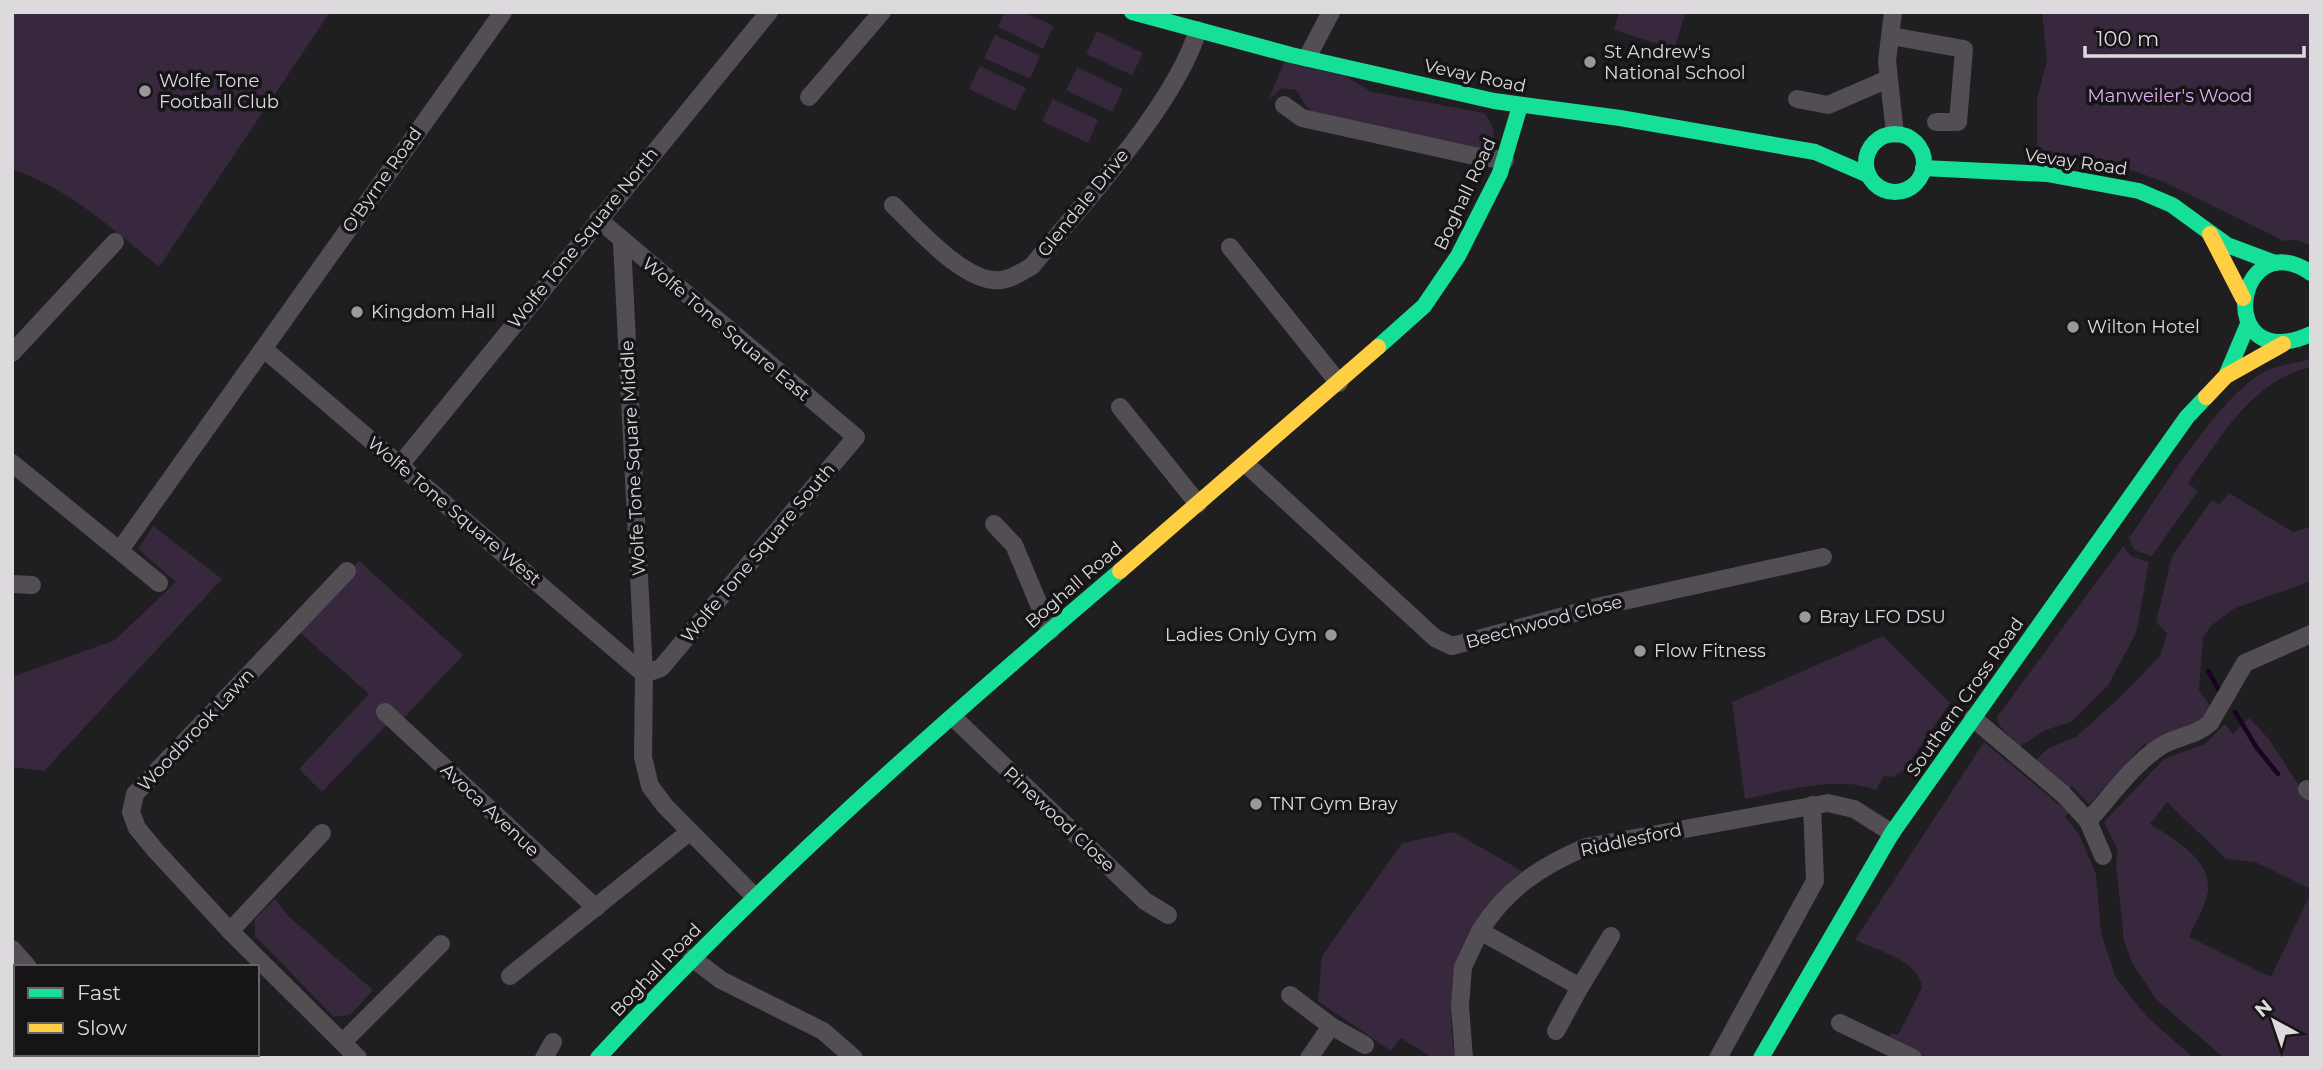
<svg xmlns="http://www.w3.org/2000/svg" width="2323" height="1070" font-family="Montserrat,sans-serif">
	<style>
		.green { fill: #37283d }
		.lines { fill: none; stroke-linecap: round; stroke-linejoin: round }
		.stream { stroke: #180320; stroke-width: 4.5 }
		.street { stroke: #524e54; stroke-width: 18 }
		.fast { stroke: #16e098; stroke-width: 16 }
		.slow { stroke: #ffcf43; stroke-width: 16 }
		.poi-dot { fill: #9a989b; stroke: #161417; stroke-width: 2.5 }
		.labels { text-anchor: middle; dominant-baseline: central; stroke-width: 7; stroke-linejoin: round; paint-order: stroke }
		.poi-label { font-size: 18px; fill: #dcdadd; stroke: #161417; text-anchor: start }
		.street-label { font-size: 18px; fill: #dcdadd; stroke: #161417 }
		.park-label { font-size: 18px; fill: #e1aef3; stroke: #161417 }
	</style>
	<rect width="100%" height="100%" fill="#1f1e20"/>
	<g class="green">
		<path d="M 12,12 L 330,12 L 159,267 C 113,229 69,189 12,169 Z"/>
		<polygon points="1005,12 1024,12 1054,26 1043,49 998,27"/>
		<polygon points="1619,12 1685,14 1674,49 1614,30"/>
		<polygon points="2042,12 2311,12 2311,246 2297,240 2284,241 2164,182 2125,168 2037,154 2037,99 2047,60"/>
		<polygon points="1097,31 1143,53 1132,75 1086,54"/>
		<polygon points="995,35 1040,56 1030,79 984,58"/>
		<polygon points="1284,62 1345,76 1372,92 1484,113 1492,124 1494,137 1487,147 1474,148 1315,113 1306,106 1296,90 1282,88 1269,99"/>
		<polygon points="980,66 1026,88 1015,111 969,89"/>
		<polygon points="1077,67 1123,89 1112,112 1066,90"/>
		<polygon points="1053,99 1098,120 1088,143 1042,121"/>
		<path d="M 2311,359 L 2311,367 C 2251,381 2221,437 2188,483 L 2198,491 L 2152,556 L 2134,550 L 2129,538 C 2159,495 2220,395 2264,372 C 2278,365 2296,363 2311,359 Z"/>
		<polygon points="2229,493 2293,532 2311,527 2311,581 2233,609 2211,626 2203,638 2199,690 2212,709 2206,717 2146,748 2145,743 2089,804 2072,786 2068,790 2036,760 2047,749 2076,737 2121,696 2160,656 2167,633 2156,622 2172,556 2212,500 2219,505"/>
		<polygon points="153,526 222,579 44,771 12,767 12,677 115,640 176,582 138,549"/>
		<polygon points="2123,546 2131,556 2149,562 2136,633 2109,684 2071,722 2046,730 2019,747 1999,725 1997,717"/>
		<polygon points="359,561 463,655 398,724 392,719 322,792 299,769 369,694 295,628"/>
		<path d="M 1883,636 L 1950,703 L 1904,770 L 1893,777 L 1884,776 L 1876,790 C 1837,775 1785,791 1745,799 L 1732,702 Z"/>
		<path d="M 2249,718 L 2268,738 L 2311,804 L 2311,889 L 2255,862 L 2226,859 L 2167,802 L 2150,824 C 2173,838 2211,859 2208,891 C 2206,906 2195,923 2189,937 L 2271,977 L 2311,892 L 2311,1058 L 2224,1058 L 2156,999 L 2132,963 L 2124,941 L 2116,864 L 2118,851 L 2104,822 L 2164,759 L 2205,744 L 2225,724 L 2233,734 Z"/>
		<path d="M 1984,742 L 2069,813 L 2065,817 L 2079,834 L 2096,874 L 2101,933 L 2116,978 L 2147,1017 L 2194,1058 L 1929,1058 L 1889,1039 L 1891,1033 L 1898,1035 L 1922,988 C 1920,960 1878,951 1855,940 Z"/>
		<path d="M 1454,832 L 1522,871 C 1464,920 1442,983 1455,1058 L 1433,1058 L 1401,1038 L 1391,1051 L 1318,1001 L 1322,956 L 1402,843 Z"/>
		<polygon points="275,899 289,917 373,990 350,1015 334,1017 255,936 255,919"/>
	</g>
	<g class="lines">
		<g class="stream">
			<polyline points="2208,671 2219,690"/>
			<polyline points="2235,712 2257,748 2278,774"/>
			<polyline points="12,1004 16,1008"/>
			<polyline points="67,1054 71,1058"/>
		</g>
		<g class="street">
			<polyline points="1893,12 1887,61 1895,134"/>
			<polyline points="1891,36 1964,49 1958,122 1936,122"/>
			<polyline points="1307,58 1331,12"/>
			<polyline points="809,97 882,12"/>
			<polyline points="1797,99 1828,105 1888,79"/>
			<polyline points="1284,105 1302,118 1474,156 1505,160"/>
			<path d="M 893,205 C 918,229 966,285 1002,280 C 1012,279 1023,271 1032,266 C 1083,203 1174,107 1198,30"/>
			<polyline points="598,219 856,437 661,668 644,674"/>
			<polyline points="622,243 644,674 643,757 650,786 665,806 755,897"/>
			<polyline points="1230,247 1339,383"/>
			<polyline points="264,349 644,674"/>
			<polyline points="12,353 115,242"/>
			<polyline points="1120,407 1198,504"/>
			<polyline points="12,463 159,583"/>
			<polyline points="1246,464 1435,638 1452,646 1601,606 1823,557"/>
			<polyline points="400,465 769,12"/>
			<polyline points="994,524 1014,545 1050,631"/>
			<polyline points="120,550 503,12"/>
			<polyline points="347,571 135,794 131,812 137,828 156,851 230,931 358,1058"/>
			<polyline points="12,584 32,585"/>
			<polyline points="385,712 596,908"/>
			<polyline points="954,718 1145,901 1168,915"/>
			<polyline points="1973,718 2063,794 2088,821 2103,856"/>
			<polyline points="2307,789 2311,792"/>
			<path d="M 2088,821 C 2111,796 2132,765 2161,746 C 2177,736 2196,736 2210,723 L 2245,663 L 2311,634"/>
			<polyline points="230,931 322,833"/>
			<path d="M 1480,931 C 1506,889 1541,866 1586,847 L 1828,803 L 1854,809 L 1892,833"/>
			<polyline points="12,949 28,967"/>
			<polyline points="692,958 721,980 823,1031 854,1058"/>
			<polyline points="510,976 688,833"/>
			<polyline points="1290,995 1331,1026 1365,1045"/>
			<polyline points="1840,1023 1913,1058"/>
			<polyline points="1556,1031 1580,987"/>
			<polyline points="343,1042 441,944"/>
			<polyline points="119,1054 122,1058"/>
			<polyline points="544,1058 553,1042"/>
			<polyline points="1309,1058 1331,1026"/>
			<polyline points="1464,1058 1460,1006 1463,967 1480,931 1580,987 1611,936"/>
			<polyline points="1718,1058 1815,881 1812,805"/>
		</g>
		<g class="fast">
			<polyline points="1132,12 1291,55 1494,101 1620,118 1815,152 1868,175"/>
			<circle cx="1895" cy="163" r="29"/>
			<polyline points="1923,168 2047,174 2139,191 2172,205 2227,245 2275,263"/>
			<path d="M 2311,273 C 2234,221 2213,378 2311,334"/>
			<polyline points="1378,347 1424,306 1458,256 1500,173 1520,106"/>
			<polyline points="2226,376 2248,324"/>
			<path d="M 598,1058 C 759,883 939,725 1120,571"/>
			<polyline points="1761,1058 1892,833 2187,417 2206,397"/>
		</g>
		<g class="slow">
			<polyline points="2210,234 2243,298"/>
			<polyline points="2206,397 2226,376 2283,344"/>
			<polyline points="1120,571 1378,347"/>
		</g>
	</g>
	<g class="poi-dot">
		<circle cx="1590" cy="62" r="7"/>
		<circle cx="145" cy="91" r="7"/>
		<circle cx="357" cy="312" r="7"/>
		<circle cx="2073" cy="327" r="7"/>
		<circle cx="1805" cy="617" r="7"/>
		<circle cx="1331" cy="635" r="7"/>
		<circle cx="1640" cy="651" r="7"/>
		<circle cx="1256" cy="804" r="7"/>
	</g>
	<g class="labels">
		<g class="poi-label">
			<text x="1604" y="52">St Andrew's<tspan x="1604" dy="21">National School</tspan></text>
			<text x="159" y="81">Wolfe Tone<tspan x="159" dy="21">Football Club</tspan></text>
			<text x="371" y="312">Kingdom Hall</text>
			<text x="2087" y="327">Wilton Hotel</text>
			<text x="1819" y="617">Bray LFO DSU</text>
			<text x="1317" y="635" text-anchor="end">Ladies Only Gym</text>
			<text x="1654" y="651">Flow Fitness</text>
			<text x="1270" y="804">TNT Gym Bray</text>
		</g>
		<g class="street-label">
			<text transform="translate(1475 76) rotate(12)">Vevay Road</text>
			<text transform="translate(2076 162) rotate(8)">Vevay Road</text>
			<text transform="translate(382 180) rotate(-55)">O'Byrne Road</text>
			<text transform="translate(1465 194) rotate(-65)">Boghall Road</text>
			<text transform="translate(1083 203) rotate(-51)">Glendale Drive</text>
			<text transform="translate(583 238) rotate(-51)">Wolfe Tone Square North</text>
			<text transform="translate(726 329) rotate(40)">Wolfe Tone Square East</text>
			<text transform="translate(633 458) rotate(-93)">Wolfe Tone Square Middle</text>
			<text transform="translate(454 511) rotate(40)">Wolfe Tone Square West</text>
			<text transform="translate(758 553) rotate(-50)">Wolfe Tone Square South</text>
			<text transform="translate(1074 585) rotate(-41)">Boghall Road</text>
			<text transform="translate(1544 622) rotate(-15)">Beechwood Close</text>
			<text transform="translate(1965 697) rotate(-55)">Southern Cross Road</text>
			<text transform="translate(196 730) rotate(-47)">Woodbrook Lawn</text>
			<text transform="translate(490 810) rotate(43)">Avoca Avenue</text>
			<text transform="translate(1059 819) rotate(43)">Pinewood Close</text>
			<text transform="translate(1631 840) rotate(-12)">Riddlesford</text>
			<text transform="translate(656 970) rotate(-46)">Boghall Road</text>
		</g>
		<g class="park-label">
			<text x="2170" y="96">Manweiler's Wood</text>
		</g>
	</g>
	<rect width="2323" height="1070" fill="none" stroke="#dcdadd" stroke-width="28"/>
	<rect x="14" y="965" width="245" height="91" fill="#161417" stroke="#656366" stroke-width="2"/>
	<rect x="28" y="988" width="35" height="10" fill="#16e098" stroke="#656366" stroke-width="2"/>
	<text x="77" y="1000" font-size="21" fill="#dcdadd">Fast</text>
	<rect x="28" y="1023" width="35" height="10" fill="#ffcf43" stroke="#656366" stroke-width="2"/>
	<text x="77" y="1035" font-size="21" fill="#dcdadd">Slow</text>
	<g transform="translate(2274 1021) rotate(320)" stroke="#161417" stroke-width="5" paint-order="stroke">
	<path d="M0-5L12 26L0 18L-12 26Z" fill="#dcdadd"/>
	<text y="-10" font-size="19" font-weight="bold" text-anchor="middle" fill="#dcdadd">N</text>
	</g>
	<path d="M2085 46v10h219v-10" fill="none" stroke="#dcdadd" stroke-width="3.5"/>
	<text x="2096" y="46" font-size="21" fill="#dcdadd" stroke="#161417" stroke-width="5" paint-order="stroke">100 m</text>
</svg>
